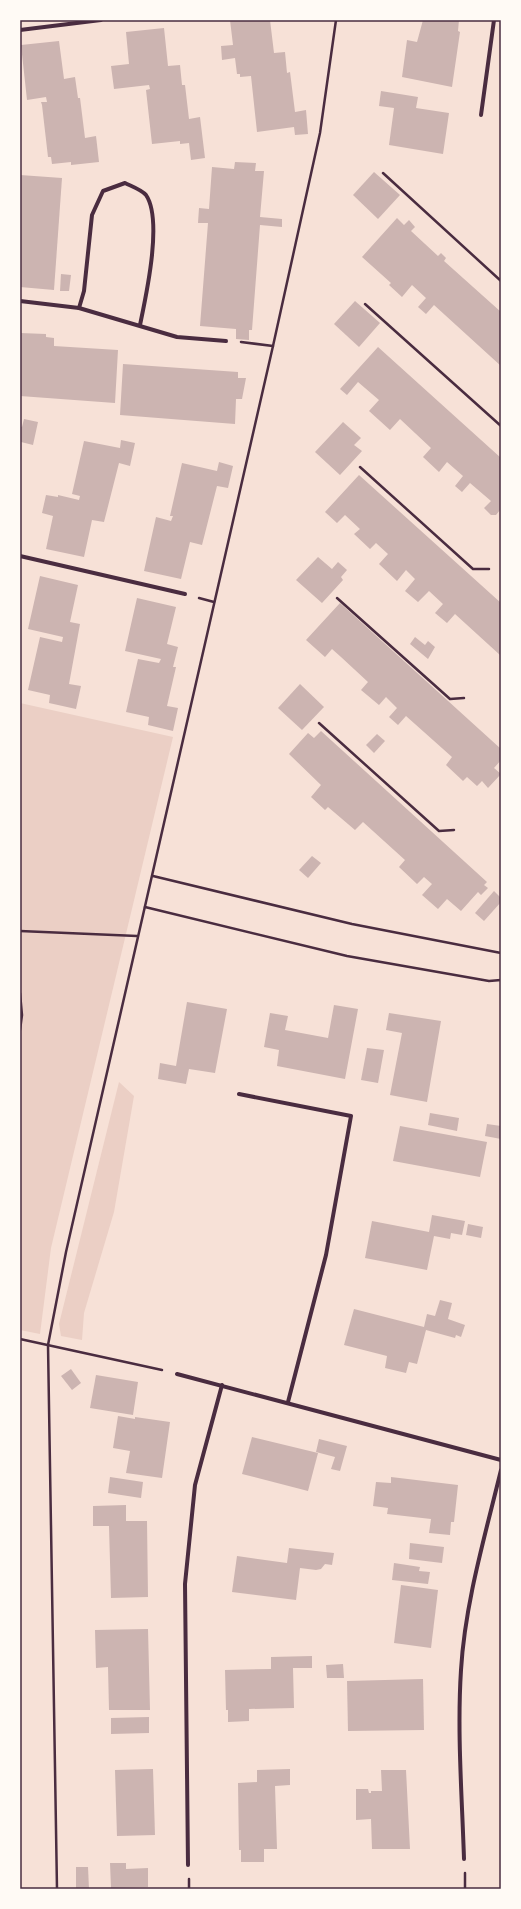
<svg xmlns="http://www.w3.org/2000/svg" width="521" height="1909" font-family="'Archivo Narrow',sans-serif">
	<style>
		.green { fill: #ebcfc5 }
		.building { fill: #ccb4b1 }
		.lines { fill: none; stroke-linecap: round; stroke-linejoin: round }
		.path { stroke: #4a2c40; stroke-width: 2.5 }
		.minor { stroke: #4a2c40; stroke-width: 4 }
		.neatline { fill: none; stroke: #4a2c40; stroke-width: 1.5 }
	</style>
	<rect width="100%" height="100%" fill="#f7e1d7"/>
	<g class="green">
		<polygon points="20,703 173,737 51,1248 40,1334 20,1330"/>
		<polygon points="119,1082 134,1096 114,1212 84,1313 82,1340 61,1336 59,1324"/>
	</g>
	<g class="building">
		<polygon points="230,20 270,20 274,53 285,52 287,73 290,72 295,112 306,110 308,134 295,135 294,127 257,132 251,76 240,77 240,74 237,74 235,58 222,60 221,46 233,45"/>
		<polygon points="423,20 459,20 458,31 460,32 452,87 402,77 407,40 417,42"/>
		<polygon points="164,28 168,66 180,65 182,85 185,85 189,119 200,117 205,158 191,160 189,143 180,144 180,141 152,144 146,90 150,89 149,85 114,89 111,66 129,64 126,32"/>
		<polygon points="59,41 64,79 75,77 78,98 80,98 85,138 96,136 99,162 71,165 71,162 52,164 51,157 48,157 42,105 41,102 47,102 46,97 27,100 21,45"/>
		<polygon points="381,91 418,97 416,108 449,113 443,154 389,145 394,108 379,106"/>
		<polygon points="235,162 256,163 255,171 264,171 260,217 282,219 282,227 260,225 252,330 249,330 249,340 236,339 236,329 200,326 208,223 198,223 199,208 209,209 212,167 234,169"/>
		<polygon points="374,172 400,195 378,219 353,195"/>
		<polygon points="20,175 62,178 54,290 20,287"/>
		<polygon points="397,218 404,225 409,220 415,227 411,231 438,256 441,253 446,258 444,261 501,312 501,366 434,305 426,314 418,307 426,298 412,285 402,297 389,285 391,283 362,257"/>
		<polygon points="61,274 71,275 69,291 60,291"/>
		<polygon points="355,301 380,323 359,347 334,324"/>
		<polygon points="20,333 46,334 46,337 54,338 54,346 118,350 115,403 20,396"/>
		<polygon points="378,347 501,458 501,511 500,510 496,515 491,515 484,508 491,501 470,483 462,492 455,486 463,476 447,462 439,472 423,457 431,448 400,419 390,430 369,411 379,400 358,382 347,395 340,389"/>
		<polygon points="123,364 238,372 238,378 246,378 242,399 236,399 235,424 120,415"/>
		<polygon points="24,419 38,422 33,445 21,442 20,445 20,426 22,427"/>
		<polygon points="343,422 361,438 354,445 362,451 340,475 315,452"/>
		<polygon points="121,440 135,443 130,466 119,463 104,522 92,520 84,557 46,549 53,516 42,513 46,495 58,497 58,495 79,500 80,496 72,494 84,441 120,448"/>
		<polygon points="219,462 233,466 228,488 217,486 202,545 190,542 181,579 144,571 156,517 171,521 173,516 170,516 182,463 217,471"/>
		<polygon points="359,475 501,603 501,653 500,655 455,614 447,623 435,613 443,604 429,591 418,602 405,591 415,579 406,570 397,581 379,564 388,554 376,543 370,549 354,534 360,529 345,515 337,523 325,512"/>
		<polygon points="318,557 332,569 338,562 347,570 341,577 343,580 322,603 296,580"/>
		<polygon points="40,576 78,585 70,622 80,624 69,684 81,686 76,709 49,703 50,695 28,690 40,637 62,642 63,637 28,629"/>
		<polygon points="137,598 176,607 167,644 178,647 173,667 176,667 167,706 178,708 173,731 148,725 149,717 126,712 138,659 159,663 161,659 125,651"/>
		<polygon points="340,603 501,749 501,760 494,768 501,774 488,788 482,781 477,786 467,777 463,781 446,765 452,757 406,716 398,725 389,717 397,708 386,697 379,705 361,690 368,682 341,657 332,649 325,657 306,640"/>
		<polygon points="415,637 425,645 428,641 435,647 428,659 410,644"/>
		<polygon points="300,684 324,707 302,730 278,708"/>
		<polygon points="321,731 487,882 484,885 488,888 481,895 478,892 461,911 447,899 438,909 422,895 432,884 424,877 417,884 399,867 405,860 363,822 355,830 328,807 325,810 311,797 321,785 289,754 308,733 314,738"/>
		<polygon points="377,734 385,741 374,753 366,745"/>
		<polygon points="312,856 321,863 308,878 299,870"/>
		<polygon points="494,891 501,898 501,902 484,921 475,913"/>
		<polygon points="187,1002 227,1009 215,1073 189,1069 186,1084 158,1079 160,1063 176,1066"/>
		<polygon points="334,1005 358,1009 345,1079 277,1066 279,1050 264,1047 270,1013 288,1016 285,1030 328,1038"/>
		<polygon points="389,1013 441,1021 427,1102 390,1095 402,1033 386,1030"/>
		<polygon points="367,1048 384,1050 378,1083 361,1080"/>
		<polygon points="430,1113 459,1118 457,1131 428,1125"/>
		<polygon points="487,1124 501,1126 501,1139 485,1136"/>
		<polygon points="400,1126 487,1142 480,1177 393,1161"/>
		<polygon points="432,1215 465,1221 462,1235 451,1233 450,1239 434,1236 427,1270 365,1258 372,1221 429,1232"/>
		<polygon points="468,1224 483,1227 481,1238 466,1235"/>
		<polygon points="440,1300 452,1303 448,1319 465,1325 461,1337 456,1335 455,1338 426,1330 417,1364 409,1362 406,1373 385,1368 387,1356 344,1345 354,1309 424,1327 427,1314 435,1316"/>
		<polygon points="71,1369 81,1383 72,1390 61,1376"/>
		<polygon points="96,1375 138,1382 133,1415 90,1408"/>
		<polygon points="118,1416 135,1419 135,1417 170,1422 162,1478 126,1473 130,1451 113,1448"/>
		<polygon points="252,1437 318,1453 308,1491 242,1474"/>
		<polygon points="319,1439 347,1446 340,1471 331,1469 335,1457 316,1452"/>
		<polygon points="110,1477 143,1482 141,1498 108,1493"/>
		<polygon points="391,1477 458,1485 454,1522 451,1522 450,1535 429,1533 431,1519 387,1514 388,1508 373,1506 376,1482 391,1483"/>
		<polygon points="126,1505 126,1521 147,1521 148,1597 111,1598 109,1526 93,1526 93,1506"/>
		<polygon points="410,1543 444,1547 442,1563 409,1559"/>
		<polygon points="289,1548 334,1553 332,1565 325,1564 321,1569 316,1570 300,1568 296,1600 232,1592 237,1556 287,1563"/>
		<polygon points="394,1563 420,1567 419,1571 430,1572 428,1584 392,1580"/>
		<polygon points="401,1585 438,1590 431,1648 394,1643"/>
		<polygon points="148,1629 150,1710 109,1710 108,1667 96,1668 95,1630"/>
		<polygon points="312,1656 312,1668 293,1668 294,1708 249,1709 249,1721 228,1722 228,1710 226,1710 225,1670 271,1669 271,1657"/>
		<polygon points="343,1664 344,1678 327,1678 326,1665"/>
		<polygon points="423,1679 424,1730 348,1731 347,1681"/>
		<polygon points="149,1717 149,1733 111,1734 111,1718"/>
		<polygon points="153,1769 155,1835 117,1836 115,1770"/>
		<polygon points="290,1769 290,1785 275,1786 277,1849 264,1849 264,1862 241,1862 241,1850 239,1850 238,1783 257,1782 257,1770"/>
		<polygon points="381,1770 406,1770 410,1849 372,1849 371,1819 356,1820 356,1789 368,1789 369,1793 371,1793 371,1791 382,1791"/>
		<polygon points="110,1863 126,1863 126,1869 148,1868 148,1887 111,1888"/>
		<polygon points="76,1867 88,1867 89,1889 76,1889"/>
	</g>
	<g class="lines">
		<g class="path">
			<polyline points="383,173 501,281"/>
			<polyline points="365,304 501,426"/>
			<polyline points="241,342 273,346"/>
			<polyline points="360,467 473,569 489,569"/>
			<polyline points="199,598 214,602"/>
			<polyline points="337,598 450,699 464,698"/>
			<polyline points="319,723 439,831 454,830"/>
			<polyline points="153,876 352,924 501,953"/>
			<polyline points="145,907 347,956 489,981 501,980"/>
			<polyline points="20,931 137,936"/>
			<polyline points="20,993 22,1015 20,1030"/>
			<polyline points="20,1339 162,1370"/>
			<polyline points="465,1873 465,1889"/>
			<polyline points="189,1879 189,1889"/>
			<polyline points="57,1889 48,1345 66,1252 273,346 320,133 336,20"/>
		</g>
		<g class="minor">
			<polyline points="20,30 101,20"/>
			<polyline points="481,115 494,20"/>
			<polyline points="20,301 79,308 177,337 226,341"/>
			<path d="M 79,308 L 84,291 L 92,215 L 103,191 L 125,183 C 131,186 142,190 146,195 C 163,220 146,296 140,325"/>
			<polyline points="20,556 185,594"/>
			<polyline points="239,1094 351,1116 326,1255 288,1402"/>
			<polyline points="177,1374 501,1460"/>
			<path d="M 464,1859 C 462,1796 457,1732 461,1670 C 465,1603 485,1536 501,1470"/>
			<polyline points="188,1865 185,1584 195,1485 222,1385"/>
		</g>
	</g>
	<rect width="521" height="1909" fill="none" stroke="#fffaf5" stroke-width="42"/>
	<rect x="21" y="21" width="479" height="1867" class="neatline"/>
</svg>
